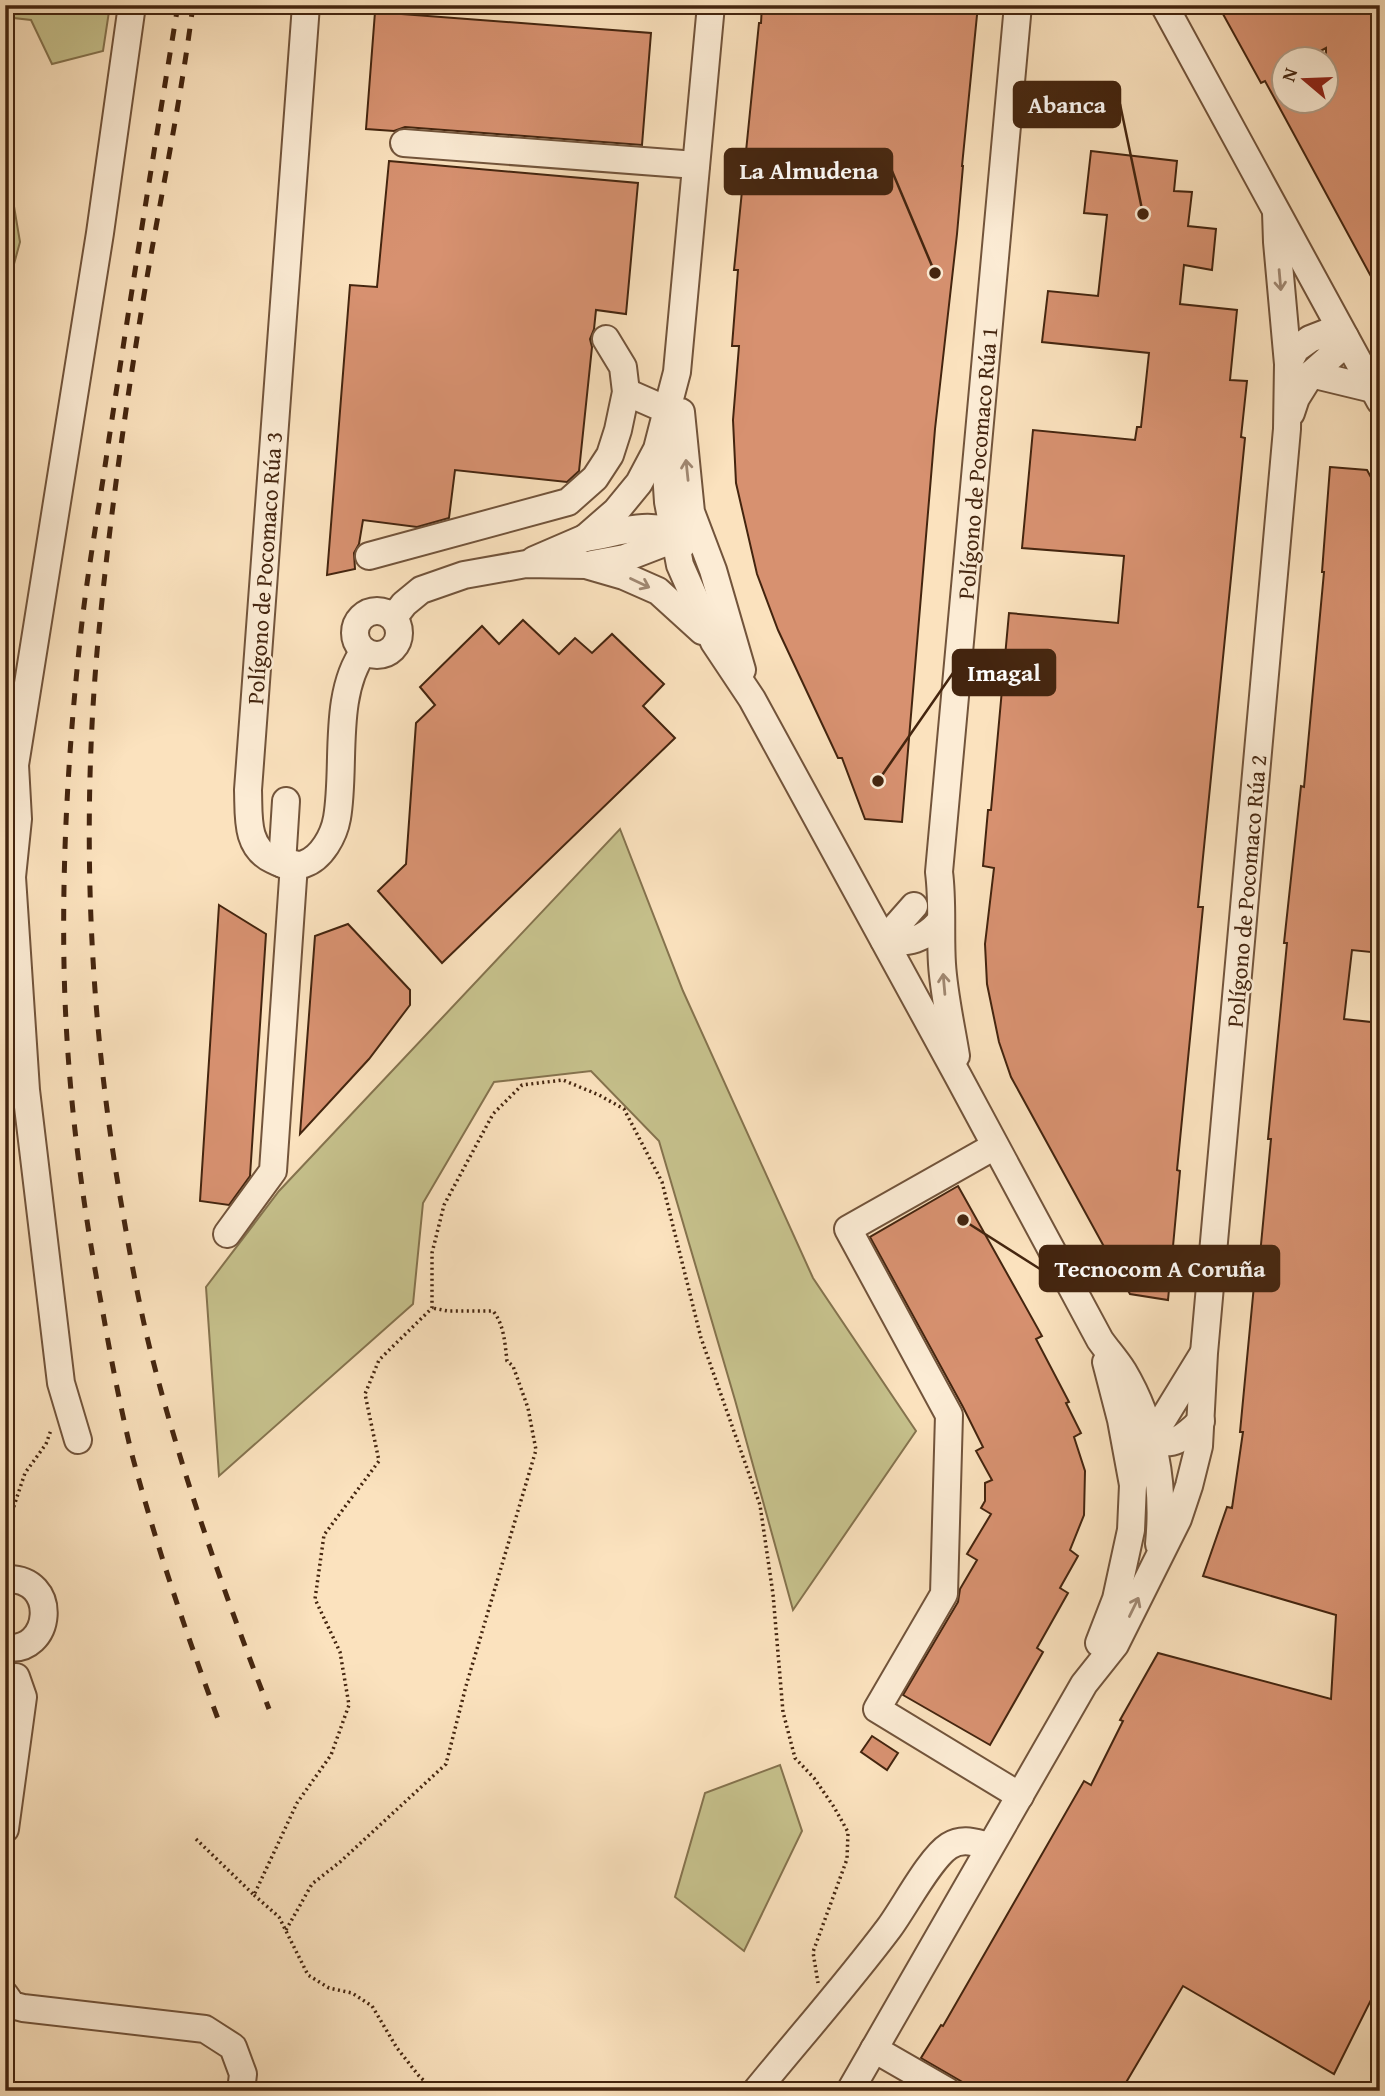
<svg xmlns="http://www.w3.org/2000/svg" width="1385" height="2096" font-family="'Gentium Book Plus',serif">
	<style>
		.green { fill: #c6c18c; stroke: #85734e; stroke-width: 2 }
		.building { fill: #d79170; stroke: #44250f; stroke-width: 2; fill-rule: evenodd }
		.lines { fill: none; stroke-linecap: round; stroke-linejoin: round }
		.minor-casing { stroke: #72543b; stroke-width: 30 }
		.path { stroke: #44250f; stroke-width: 3.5; stroke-dasharray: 2 3.5; stroke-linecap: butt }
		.minor { stroke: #fcecd5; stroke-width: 26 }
		.rail { stroke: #44250f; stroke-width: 5; stroke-dasharray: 12 12; stroke-linecap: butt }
		.oneway { stroke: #a08872 }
		.labels { text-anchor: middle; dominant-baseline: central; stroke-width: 5; stroke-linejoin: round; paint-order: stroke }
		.street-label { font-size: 23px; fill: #44250f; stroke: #fcecd5 }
		.leader { fill: none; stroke: #44250f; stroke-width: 2.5 }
		.callout-dot { fill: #44250f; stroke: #fcecd5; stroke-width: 2.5 }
		.callout { fill: #44250f; stroke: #44250f; stroke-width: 2.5 }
		.callout-label { font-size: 24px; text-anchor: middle; font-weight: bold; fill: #fff }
	</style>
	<rect width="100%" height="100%" fill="#fbe2be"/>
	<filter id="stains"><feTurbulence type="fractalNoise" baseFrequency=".00286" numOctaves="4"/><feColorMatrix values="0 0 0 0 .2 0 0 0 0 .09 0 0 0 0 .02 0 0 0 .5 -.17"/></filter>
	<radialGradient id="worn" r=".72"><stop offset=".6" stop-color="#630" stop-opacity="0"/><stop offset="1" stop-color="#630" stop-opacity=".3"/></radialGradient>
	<g class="green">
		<polygon points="5,5 110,5 103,51 52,64 31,20 5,17"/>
		<polygon points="5,153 20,242 5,297"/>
		<polygon points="620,829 683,991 813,1278 916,1431 793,1610 735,1400 659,1141 591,1071 494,1082 423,1203 413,1304 219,1476 206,1287 279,1191"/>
		<polygon points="780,1765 802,1831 744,1951 675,1897 705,1793"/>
	</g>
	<g class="building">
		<polygon points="762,5 978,5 962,166 963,166 957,234 935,429 902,822 865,819 842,758 838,758 778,630 757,574 736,483 733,420 739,346 732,346 738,270 734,270 759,23 761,23"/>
		<path d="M 1218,5 L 1380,5 L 1380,293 L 1265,81 L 1261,83 ZM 1326,48 L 1326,102 L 1284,102 L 1284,60 L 1304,60 Z"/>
		<polygon points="375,12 651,33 642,145 405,127 394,131 366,129"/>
		<polygon points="1091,151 1177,161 1174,191 1192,192 1188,226 1216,229 1212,270 1184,265 1180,304 1237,310 1230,380 1247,381 1241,437 1245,438 1198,907 1203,907 1177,1170 1180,1171 1168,1300 1130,1294 1011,1077 999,1042 987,984 985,944 994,868 983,866 988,810 991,810 1009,613 1118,623 1124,556 1022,548 1033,430 1135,440 1137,427 1141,427 1149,353 1042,342 1048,291 1098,296 1107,215 1084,213"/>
		<polygon points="389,161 638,183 626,314 596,310 594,329 590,339 592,347 579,471 567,482 455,470 449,518 417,527 363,520 359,544 354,553 355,569 327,575 350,285 377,287"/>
		<polygon points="1330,467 1367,470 1380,494 1380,953 1352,950 1344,1019 1380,1023 1380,1982 1334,2074 1183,1986 1121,2091 978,2091 921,2058 941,2025 943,2026 1084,1781 1091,1785 1123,1721 1120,1720 1158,1653 1331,1699 1336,1615 1203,1576 1227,1507 1232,1508 1243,1432 1240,1432 1257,1254 1260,1255 1271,1139 1268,1139 1287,943 1284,943 1301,786 1304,787 1324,572 1322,572"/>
		<polygon points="523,620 559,654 575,638 592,653 612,634 664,684 643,706 675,738 442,963 378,891 406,864 416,723 435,705 420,687 482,626 499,644"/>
		<polygon points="219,905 266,934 250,1176 229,1205 200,1201"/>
		<polygon points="348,924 410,990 410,1005 369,1059 300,1134 315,936"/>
		<polygon points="958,1186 1042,1336 1036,1339 1069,1402 1066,1403 1081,1433 1074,1437 1085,1471 1084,1515 1070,1550 1078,1556 1060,1588 1068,1593 1037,1648 1043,1652 990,1745 903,1695 958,1602 960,1589 977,1560 967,1554 991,1514 981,1508 985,1501 985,1483 992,1480 976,1451 983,1447 963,1407 870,1237"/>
		<polygon points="872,1736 898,1753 887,1770 861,1752"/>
	</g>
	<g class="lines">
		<g class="minor-casing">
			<g id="minor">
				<path d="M 306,5 L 248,790 C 249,816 245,847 273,860 C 282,865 293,867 304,864 C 322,858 334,835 337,818 C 346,767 332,695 364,651"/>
				<path d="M 711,5 L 677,372 L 667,410 L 666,472 L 668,502 L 680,565 L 714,642 L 752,699 L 958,1076 L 1100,1340 C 1107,1350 1116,1360 1123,1371 C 1154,1423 1165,1484 1159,1544"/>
				<polyline points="1164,5 1380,401"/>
				<polyline points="404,143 696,165"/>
				<polyline points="1288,364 1296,349 1310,339 1328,332 1345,337 1336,352 1311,374 1296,398 1291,413"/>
				<polyline points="1311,374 1373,389"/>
				<polyline points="681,412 691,512 713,570 742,670"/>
				<path d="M 585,538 C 610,535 640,523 665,530 C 672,532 677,538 683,544"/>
				<polyline points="369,556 568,502 595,478 610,455 618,430 626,392 623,367 606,339"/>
				<polyline points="534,560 585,538 616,511 639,483 657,449 667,410 626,392"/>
				<polyline points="592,564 625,558 664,543 679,526"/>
				<circle cx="377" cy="633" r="22"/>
				<polyline points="394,617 404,604 421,590 464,575 526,564 586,565 624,576 658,591 702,631"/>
				<polyline points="282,864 286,801"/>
				<path d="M 914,906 L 884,940 C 906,945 927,939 941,920"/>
				<path d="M 956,1056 C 951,1025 944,995 942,964 C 940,933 943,903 939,872 L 1018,5"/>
				<polyline points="995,1146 848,1229 949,1415 944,1594 877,1709 1020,1796"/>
				<polyline points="227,1234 273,1171 294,864"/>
				<polyline points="1106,1362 1121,1420 1133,1485"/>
				<path d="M 1138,1434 C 1146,1441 1167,1445 1177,1440 C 1186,1436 1194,1428 1201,1421"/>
				<polyline points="78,1440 61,1383 26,1090 12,877 18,819 15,765 100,233 132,5"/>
				<path d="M 5,1579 C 61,1576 52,1656 5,1647"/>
				<polyline points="1099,1643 1116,1599 1131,1530 1133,1485 1160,1424 1203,1354"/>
				<polyline points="5,1829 23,1697 16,1677"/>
				<polyline points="5,1995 12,2005 23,2008 205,2029 233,2047 243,2074 241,2091"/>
				<polyline points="874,2049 947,2091"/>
				<path d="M 756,2091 C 800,2037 847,1984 889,1928 C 904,1908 930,1858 949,1846 C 963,1837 976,1843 990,1846"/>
				<polyline points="850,2091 1084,1684 1115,1645 1178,1519 1189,1486 1199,1446 1204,1353 1287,429 1288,364 1277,242 1276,212"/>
			</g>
		</g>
		<g class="path">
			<polyline points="5,1533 25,1473 46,1444 51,1430"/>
			<polyline points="196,1839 254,1895 297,1803 331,1755 349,1705 340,1652 315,1599 324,1535 379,1461 365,1394 379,1360 432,1308 432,1253 444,1205 493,1114 522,1085 563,1080 599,1095 624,1109 662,1182 701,1338 760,1505 773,1594 783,1712 795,1758 814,1778 834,1807 848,1832 847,1859 813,1952 818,1983"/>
			<polyline points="254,1895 279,1917 308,1975 329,1988 352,1993 372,2006 397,2048 419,2076 435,2091"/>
			<path d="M 286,1930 L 312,1884 L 340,1862 L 446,1764 L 466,1686 L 536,1450 L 528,1408 L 513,1366 L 507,1361 C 505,1344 504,1324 493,1311 L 448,1311 L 432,1308"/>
		</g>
		<use href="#minor" class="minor"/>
		<g class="rail">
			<path d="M 178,5 C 154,150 131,294 109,439 C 100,503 88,567 81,631 C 69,741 62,853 64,964 C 66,1081 81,1198 103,1313 C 111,1359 120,1405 131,1451 C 156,1545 187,1636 221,1727"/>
			<path d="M 193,5 C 181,100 161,195 145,289 C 125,409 108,531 97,652 C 81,838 90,1025 122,1208 C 130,1254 138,1300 149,1345 C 180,1469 223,1590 269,1709"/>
		</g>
	</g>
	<defs><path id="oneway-shaft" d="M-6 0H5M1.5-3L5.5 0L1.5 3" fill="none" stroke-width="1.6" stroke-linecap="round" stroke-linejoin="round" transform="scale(1.75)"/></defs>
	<g class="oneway">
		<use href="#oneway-shaft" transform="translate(1280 280) rotate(85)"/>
		<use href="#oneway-shaft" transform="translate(687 470) rotate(-96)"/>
		<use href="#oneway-shaft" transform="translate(640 583) rotate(25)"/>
		<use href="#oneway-shaft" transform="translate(944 984) rotate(-95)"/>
		<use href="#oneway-shaft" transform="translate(1134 1607) rotate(-64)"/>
	</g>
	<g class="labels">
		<g class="street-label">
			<text transform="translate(977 463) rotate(-85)">Polígono de Pocomaco Rúa 1</text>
			<text transform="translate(264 568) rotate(-86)">Polígono de Pocomaco Rúa 3</text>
			<text transform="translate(1246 891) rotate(-85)">Polígono de Pocomaco Rúa 2</text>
		</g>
	</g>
	<path class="leader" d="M1143 214L1120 104M935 273L892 171M878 781L953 673M963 1220L1040 1269"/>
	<g class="callout-dot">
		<circle cx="1143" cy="214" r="7"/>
		<circle cx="935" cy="273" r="7"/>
		<circle cx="878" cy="781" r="7"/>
		<circle cx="963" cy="1220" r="7"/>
	</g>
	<g class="callout">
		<rect x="1014" y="82" width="106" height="45" rx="7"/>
		<rect x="725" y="149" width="167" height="45" rx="7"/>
		<rect x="953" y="650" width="102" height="45" rx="7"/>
		<rect x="1040" y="1246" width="239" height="45" rx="7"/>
	</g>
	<g class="callout-label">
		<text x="1067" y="113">Abanca</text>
		<text x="809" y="179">La Almudena</text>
		<text x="1004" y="681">Imagal</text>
		<text x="1160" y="1277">Tecnocom A Coruña</text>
	</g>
	<rect width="1385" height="2096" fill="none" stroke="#fbe2be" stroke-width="28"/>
	<rect x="7" y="7" width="1371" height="2082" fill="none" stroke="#44250f" stroke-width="3.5"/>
	<rect x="14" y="14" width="1357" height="2068" fill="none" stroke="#44250f" stroke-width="2"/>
	<g transform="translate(1305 80) rotate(289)"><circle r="33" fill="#fcecd5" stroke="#b29c86" stroke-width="2"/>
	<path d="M0-5L12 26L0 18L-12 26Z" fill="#8f2418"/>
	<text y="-10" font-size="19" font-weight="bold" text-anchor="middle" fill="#44250f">N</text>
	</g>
	<rect width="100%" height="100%" filter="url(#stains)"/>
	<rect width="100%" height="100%" fill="url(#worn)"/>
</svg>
